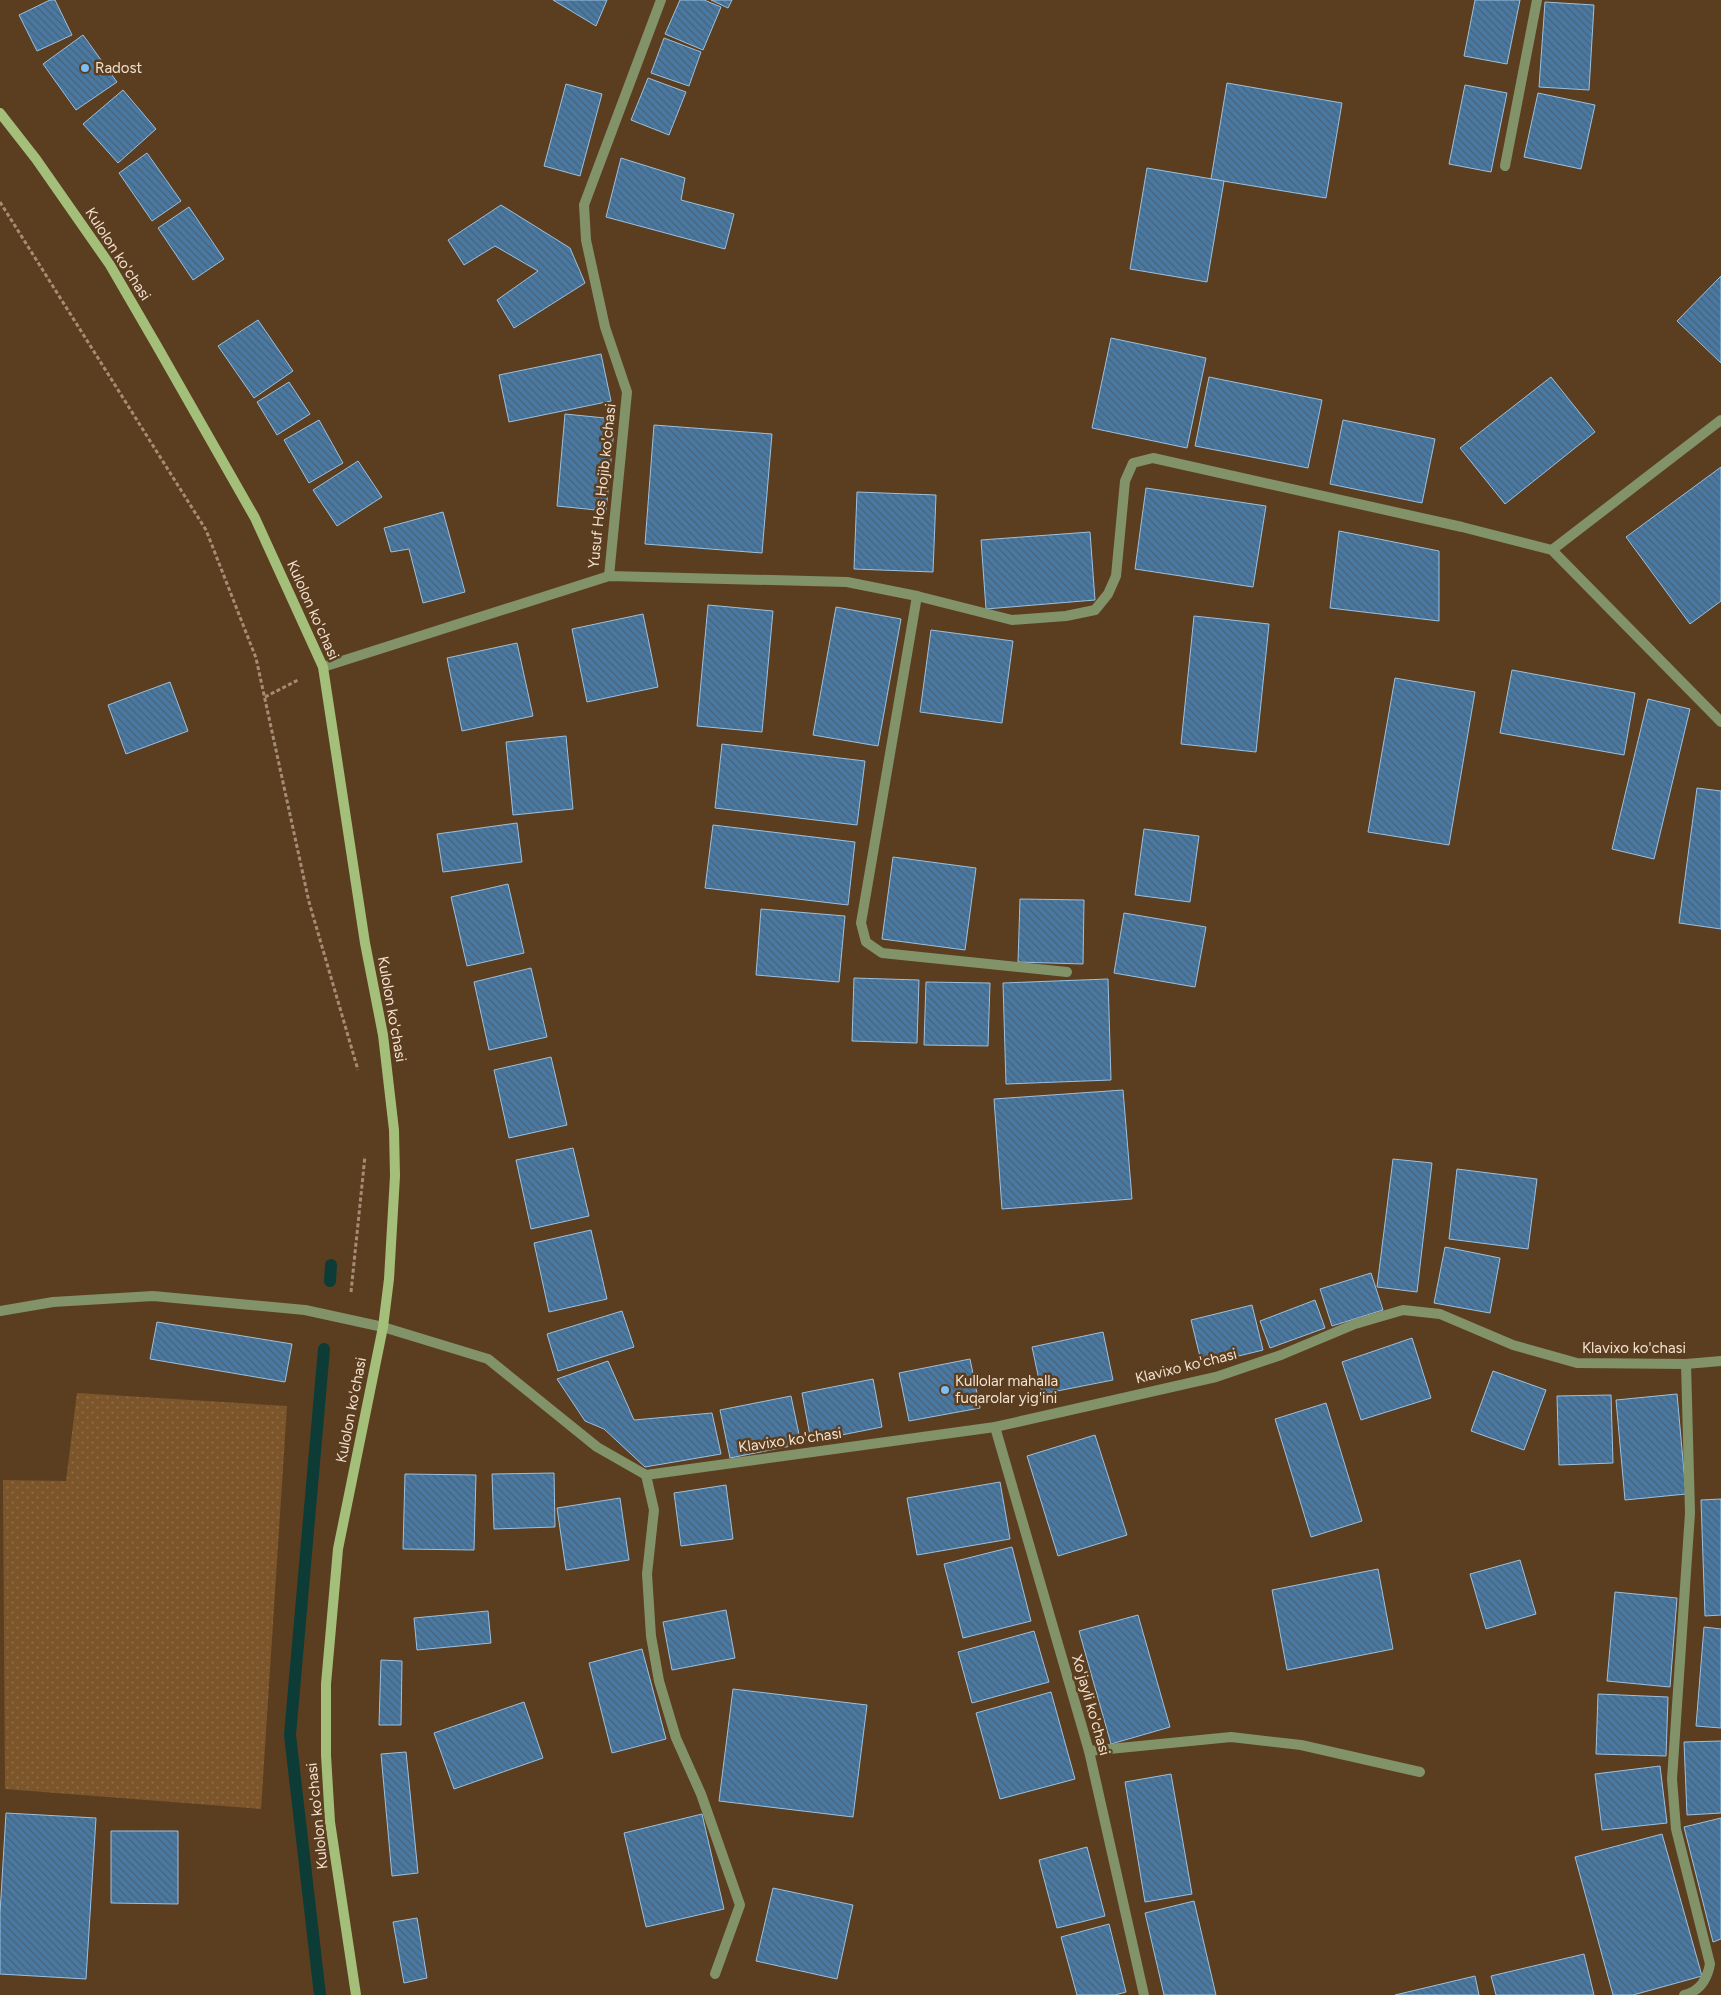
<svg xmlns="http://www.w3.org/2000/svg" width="1721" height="1995" font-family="Figtree,sans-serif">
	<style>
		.green { fill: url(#green-dots) }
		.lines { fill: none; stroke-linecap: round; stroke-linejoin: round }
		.stream { stroke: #0d3c37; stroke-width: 12 }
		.building { fill: url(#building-back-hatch); stroke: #9cc0df }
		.path { stroke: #a58d75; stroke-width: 3; stroke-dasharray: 4 2.5; stroke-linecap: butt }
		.service { stroke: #829369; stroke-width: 10 }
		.minor { stroke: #829369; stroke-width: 10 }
		.secondary { stroke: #a4bf7a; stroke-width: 10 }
		.poi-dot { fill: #7bbef8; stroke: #5b3e20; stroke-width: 2 }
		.labels { text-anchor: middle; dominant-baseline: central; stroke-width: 5; stroke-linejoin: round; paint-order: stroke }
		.poi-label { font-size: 15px; fill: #f3e1d0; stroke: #5b3e20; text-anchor: start }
		.street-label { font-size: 15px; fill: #f3e1d0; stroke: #5b3e20 }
	</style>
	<defs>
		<pattern id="green-dots" width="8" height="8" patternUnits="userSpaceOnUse" patternTransform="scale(1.25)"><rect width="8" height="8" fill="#7c552b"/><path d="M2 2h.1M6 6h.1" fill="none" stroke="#8f6d49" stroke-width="1.8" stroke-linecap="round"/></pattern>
		<pattern id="building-back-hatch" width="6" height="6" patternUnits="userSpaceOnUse" patternTransform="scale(1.25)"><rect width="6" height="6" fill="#4979a2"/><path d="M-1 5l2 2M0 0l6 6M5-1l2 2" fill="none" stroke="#496175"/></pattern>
	</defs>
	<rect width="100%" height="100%" fill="#5b3e20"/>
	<polygon class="green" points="77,1393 287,1406 261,1809 5,1789 3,1480 66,1481"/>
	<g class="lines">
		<g class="stream">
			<polyline points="330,1281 331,1265"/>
			<polyline points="320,1995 290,1735 324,1349"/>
		</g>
	</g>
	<g class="building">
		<polygon points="50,0 55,0 72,35 37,51 19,15"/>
		<polygon points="553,0 607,0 596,26"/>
		<polygon points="680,0 704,0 721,7 703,50 665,34"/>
		<polygon points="711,0 732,0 728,8"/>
		<polygon points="1475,0 1520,0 1507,64 1464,56"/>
		<polygon points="1545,2 1594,5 1589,90 1539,87"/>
		<polygon points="83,35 117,82 76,110 43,64"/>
		<polygon points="664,38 701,52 689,86 651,73"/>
		<polygon points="648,78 686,92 669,135 631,120"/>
		<polygon points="1227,83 1342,103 1326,198 1211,179"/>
		<polygon points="566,84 602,94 580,176 544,166"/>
		<polygon points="1465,85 1507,93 1491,172 1449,164"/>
		<polygon points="123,90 156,129 118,163 83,124"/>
		<polygon points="1538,93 1595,105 1581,169 1524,157"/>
		<polygon points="147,153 181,201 152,221 119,173"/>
		<polygon points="621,158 685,178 681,200 734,214 725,249 606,217"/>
		<polygon points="1147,168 1224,181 1207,282 1130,269"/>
		<polygon points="501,205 570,248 585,283 514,328 497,300 538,271 495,246 464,265 448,240"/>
		<polygon points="189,207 224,259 193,280 158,228"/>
		<polygon points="1721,276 1721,363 1677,321"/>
		<polygon points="258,320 293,371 254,398 218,346"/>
		<polygon points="1111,338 1206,358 1187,448 1092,428"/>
		<polygon points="601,354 611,401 509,422 499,375"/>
		<polygon points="1209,377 1322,400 1308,468 1195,446"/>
		<polygon points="1551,377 1595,432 1505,504 1460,448"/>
		<polygon points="289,382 310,414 277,435 257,402"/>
		<polygon points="565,414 615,419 606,511 557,506"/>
		<polygon points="319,420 343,463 309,483 284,440"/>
		<polygon points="1343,420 1435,439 1422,503 1330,484"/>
		<polygon points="654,425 772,434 762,553 645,544"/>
		<polygon points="358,461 382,497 337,526 313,490"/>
		<polygon points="1721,467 1721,601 1690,624 1626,537"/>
		<polygon points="1146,488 1266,506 1253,587 1135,569"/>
		<polygon points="857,492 936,495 933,572 854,569"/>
		<polygon points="443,512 465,592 423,603 409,549 391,552 384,528"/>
		<polygon points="1339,531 1439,551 1439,621 1330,608"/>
		<polygon points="1090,532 1095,600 986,609 981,540"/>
		<polygon points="708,605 773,611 762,732 697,726"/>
		<polygon points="836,607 901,619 878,746 813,735"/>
		<polygon points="643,614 658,687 587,702 572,629"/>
		<polygon points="1194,616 1269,624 1256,752 1181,744"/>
		<polygon points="931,630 1013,641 1002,723 920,712"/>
		<polygon points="517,643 533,716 462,731 447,658"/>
		<polygon points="1512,670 1635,693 1624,755 1500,733"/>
		<polygon points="1395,678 1475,692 1449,845 1368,832"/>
		<polygon points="170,682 188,731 126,754 108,705"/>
		<polygon points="1648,699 1690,709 1654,859 1612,849"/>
		<polygon points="566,736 573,809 513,815 506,742"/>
		<polygon points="722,744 865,761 857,825 715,808"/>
		<polygon points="1697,788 1721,791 1721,929 1679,923"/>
		<polygon points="517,823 522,862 443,872 437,834"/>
		<polygon points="713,825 855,842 848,905 705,888"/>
		<polygon points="1144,829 1199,836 1190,902 1135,895"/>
		<polygon points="893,857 976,868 965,950 882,939"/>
		<polygon points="508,884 524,953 467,966 451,897"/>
		<polygon points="1020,899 1084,900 1083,964 1018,962"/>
		<polygon points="761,909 845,916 839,982 756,975"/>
		<polygon points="1124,913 1206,927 1195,987 1114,973"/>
		<polygon points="531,968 547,1037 489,1050 474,982"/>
		<polygon points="854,978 919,980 917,1043 852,1041"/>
		<polygon points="1108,979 1111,1080 1006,1084 1003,983"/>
		<polygon points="926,982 990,983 988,1046 924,1045"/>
		<polygon points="551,1057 567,1125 509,1138 494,1070"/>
		<polygon points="1123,1090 1132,1199 1002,1209 994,1099"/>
		<polygon points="573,1148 589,1216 531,1229 516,1160"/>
		<polygon points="1393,1159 1432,1163 1417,1292 1377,1287"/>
		<polygon points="1457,1169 1537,1179 1528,1249 1449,1239"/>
		<polygon points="591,1230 607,1299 549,1312 534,1243"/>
		<polygon points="1445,1247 1500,1258 1490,1313 1434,1303"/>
		<polygon points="1371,1273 1383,1310 1332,1326 1320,1289"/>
		<polygon points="1315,1300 1325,1328 1270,1348 1260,1321"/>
		<polygon points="1252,1305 1263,1350 1202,1365 1191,1320"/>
		<polygon points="622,1311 634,1347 558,1371 547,1334"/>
		<polygon points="157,1322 292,1344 285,1382 150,1359"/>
		<polygon points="1103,1332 1113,1380 1042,1394 1032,1347"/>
		<polygon points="1412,1338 1431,1398 1361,1420 1342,1362"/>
		<polygon points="970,1359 980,1408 909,1421 899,1373"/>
		<polygon points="608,1361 634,1420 712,1413 721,1454 645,1467 604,1429 585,1421 557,1379"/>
		<polygon points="1493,1371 1546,1390 1524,1450 1471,1431"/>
		<polygon points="873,1379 882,1427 811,1441 802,1393"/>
		<polygon points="1677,1394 1686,1494 1625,1500 1616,1400"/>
		<polygon points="1611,1395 1613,1463 1559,1465 1557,1396"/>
		<polygon points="791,1396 801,1444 730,1458 720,1410"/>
		<polygon points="1326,1403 1362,1521 1311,1537 1275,1419"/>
		<polygon points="1095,1435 1127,1535 1058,1556 1027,1456"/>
		<polygon points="554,1473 555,1527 494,1529 492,1474"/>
		<polygon points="405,1474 476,1475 474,1550 403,1549"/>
		<polygon points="1000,1482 1010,1539 917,1555 907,1498"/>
		<polygon points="726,1485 733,1539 681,1546 674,1493"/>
		<polygon points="620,1498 629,1560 566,1570 557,1508"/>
		<polygon points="1721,1499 1721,1615 1705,1616 1701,1500"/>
		<polygon points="1012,1547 1031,1621 963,1638 944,1564"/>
		<polygon points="1520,1560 1536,1614 1486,1629 1470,1574"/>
		<polygon points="1378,1569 1393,1649 1287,1670 1272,1590"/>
		<polygon points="1615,1592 1677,1598 1670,1687 1607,1681"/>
		<polygon points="726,1610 735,1658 672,1670 663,1622"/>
		<polygon points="488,1611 491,1643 417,1650 414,1618"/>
		<polygon points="1138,1615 1170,1727 1111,1744 1079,1631"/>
		<polygon points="1704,1627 1721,1629 1721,1728 1696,1726"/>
		<polygon points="1034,1631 1049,1682 972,1703 958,1652"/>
		<polygon points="642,1649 666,1739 612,1753 589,1663"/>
		<polygon points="381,1660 402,1661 401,1725 379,1725"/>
		<polygon points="733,1689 867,1705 853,1817 719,1801"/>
		<polygon points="1051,1692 1075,1779 1000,1799 976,1713"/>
		<polygon points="1598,1694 1668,1697 1666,1756 1596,1754"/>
		<polygon points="524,1702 543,1758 454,1789 434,1733"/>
		<polygon points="1721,1741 1721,1813 1687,1815 1684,1742"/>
		<polygon points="406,1752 418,1873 392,1876 381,1754"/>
		<polygon points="1660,1766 1667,1823 1602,1830 1595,1774"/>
		<polygon points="1171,1774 1192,1894 1145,1902 1125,1782"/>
		<polygon points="6,1813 96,1818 86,1979 0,1974 0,1913"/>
		<polygon points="702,1814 724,1909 646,1927 624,1833"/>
		<polygon points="1721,1818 1721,1939 1713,1942 1684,1827"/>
		<polygon points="111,1831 178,1831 178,1904 111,1903"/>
		<polygon points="1662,1834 1702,1976 1633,1995 1613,1995 1575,1857"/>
		<polygon points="1087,1847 1105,1916 1057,1928 1039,1860"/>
		<polygon points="773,1888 853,1905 837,1979 756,1961"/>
		<polygon points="1194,1901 1216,1995 1164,1995 1145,1913"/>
		<polygon points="417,1918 427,1978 404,1983 393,1922"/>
		<polygon points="1109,1924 1126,1992 1115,1995 1077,1995 1061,1937"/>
		<polygon points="1584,1954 1594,1995 1496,1995 1491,1976"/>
		<polygon points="1475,1976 1479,1995 1395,1995"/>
	</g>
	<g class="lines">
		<g class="path">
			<polyline points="0,202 206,530 256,658 309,902 358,1070"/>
			<polyline points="265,697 298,680"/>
			<polyline points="351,1292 365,1156"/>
		</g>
		<g class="service">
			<polyline points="1505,166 1537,0"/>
			<polyline points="917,596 861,923 866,942 882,953 1067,972"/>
			<polyline points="1089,1751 1231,1737 1301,1745 1420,1772"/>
		</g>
		<g class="minor">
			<polyline points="1552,550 1721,420"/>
			<polyline points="609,576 627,392 605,327 586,240 584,205 661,0"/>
			<polyline points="323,667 609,576 847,582 917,596 1012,620 1066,616 1095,610 1108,594 1116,576 1125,481 1133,463 1153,458 1462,527 1552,550 1721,722"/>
			<polyline points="0,1311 53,1302 153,1296 305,1310 383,1327 488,1359 597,1447 646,1475 995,1427 1216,1377 1281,1355 1355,1324 1403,1310 1440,1314 1513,1345 1577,1363 1686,1364 1721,1361"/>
			<polyline points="995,1427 1089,1751 1144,1995"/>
			<polyline points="646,1475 654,1510 647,1574 651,1636 659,1681 676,1738 701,1794 740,1905 715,1974"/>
			<path d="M 1684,1995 C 1700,1991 1707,1980 1710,1964 L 1676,1829 L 1672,1779 L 1690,1513 L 1686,1364"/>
		</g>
		<polyline class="secondary" points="0,113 36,159 110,265 157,346 255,518 323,667 365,943 383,1035 394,1130 395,1176 389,1279 383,1327 338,1549 326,1684 326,1755 330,1822 356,1995"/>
	</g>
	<g class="poi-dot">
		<circle cx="85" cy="68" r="5"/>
		<circle cx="945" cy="1390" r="5"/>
	</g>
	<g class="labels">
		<g class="poi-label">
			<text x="95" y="68">Radost</text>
			<text x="955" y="1381">Kullolar mahalla<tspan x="955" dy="17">fuqarolar yig'ini</tspan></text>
		</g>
		<g class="street-label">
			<text transform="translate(118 254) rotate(57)">Kulolon ko'chasi</text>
			<text transform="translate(602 486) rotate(-84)">Yusuf Hos Hojib ko'chasi</text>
			<text transform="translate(313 610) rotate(66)">Kulolon ko'chasi</text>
			<text transform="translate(392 1009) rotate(80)">Kulolon ko'chasi</text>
			<text x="1634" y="1348">Klavixo ko'chasi</text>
			<text transform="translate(1186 1366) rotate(-14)">Klavixo ko'chasi</text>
			<text transform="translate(351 1410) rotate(-79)">Kulolon ko'chasi</text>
			<text transform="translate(790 1440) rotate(-8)">Klavixo ko'chasi</text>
			<text transform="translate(1091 1705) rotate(74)">Xo'jayli ko'chasi</text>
			<text transform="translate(317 1816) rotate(-96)">Kulolon ko'chasi</text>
		</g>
	</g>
</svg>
